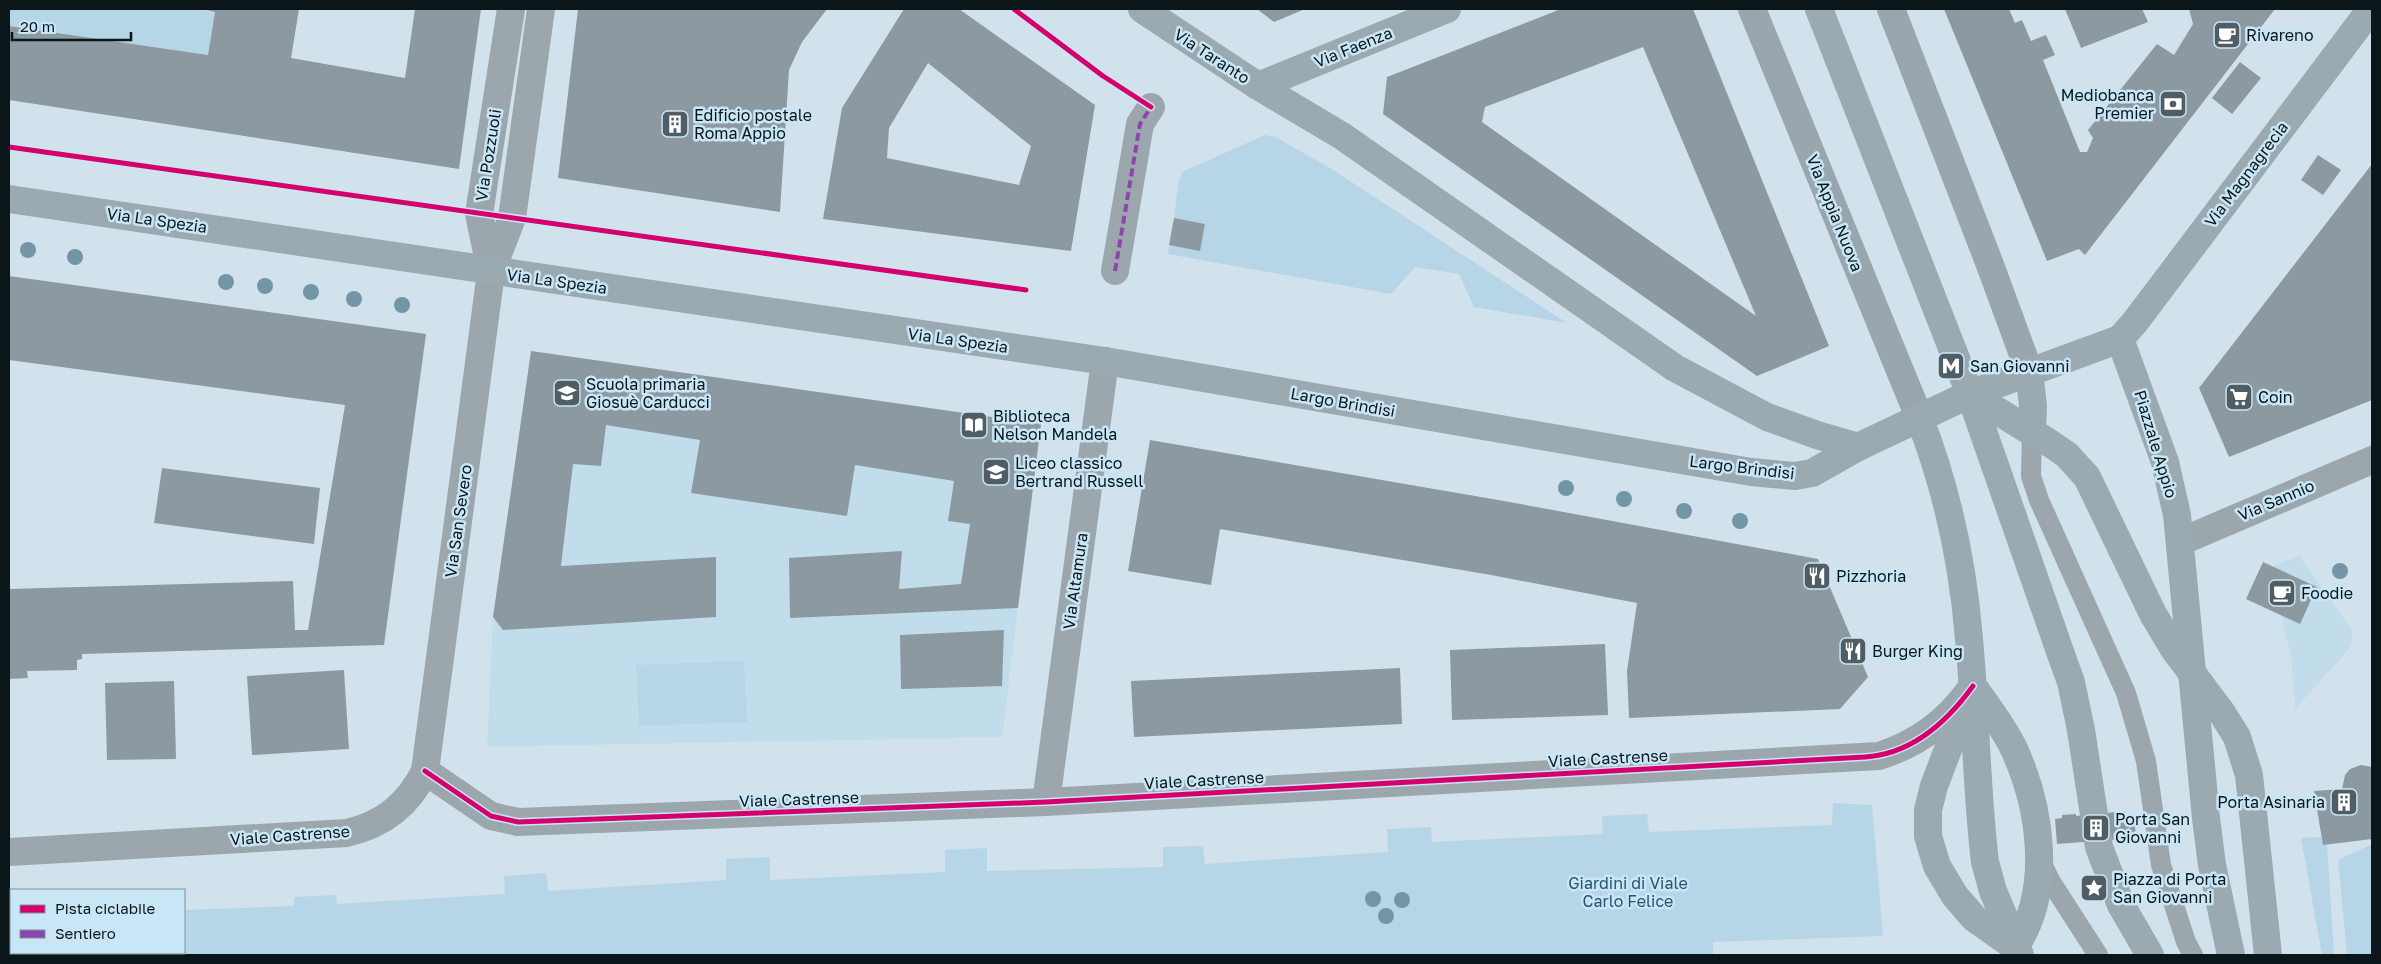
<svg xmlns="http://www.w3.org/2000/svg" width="2381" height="964" font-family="'Golos Text',sans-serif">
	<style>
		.built { fill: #c1ddec }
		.green { fill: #b6d5e6 }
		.building { fill: #8d99a1; fill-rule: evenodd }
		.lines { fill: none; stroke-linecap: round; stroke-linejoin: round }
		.lane { stroke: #9ca7ad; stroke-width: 20 }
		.street { stroke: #9ca7ad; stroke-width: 28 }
		.secondary { stroke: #9aa6ad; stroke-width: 28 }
		.primary { stroke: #9ba9b0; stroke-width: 28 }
		.quiet { stroke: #8e44ad; stroke-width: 4; stroke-dasharray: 8 4; stroke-linecap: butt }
		.cycleway-casing { stroke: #c8e6f6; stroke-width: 8 }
		.cycleway { stroke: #d6006c; stroke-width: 5 }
		.tree { fill: #7296a7 }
		.labels { text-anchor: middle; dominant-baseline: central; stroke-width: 5; stroke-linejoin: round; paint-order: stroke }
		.poi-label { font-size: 16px; fill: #0b161b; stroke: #c8e6f6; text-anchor: start }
		.street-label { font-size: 16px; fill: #0b161b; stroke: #c8e6f6 }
		.park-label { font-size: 16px; fill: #23576f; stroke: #c8e6f6 }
	</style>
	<rect width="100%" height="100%" fill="#d2e2ec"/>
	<g class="built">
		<polygon points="531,351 1041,424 1002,737 487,747 493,617"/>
		<polygon points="2300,556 2351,629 2353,640 2350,648 2295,709 2291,656 2281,615 2246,599 2263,562 2272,566"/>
	</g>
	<g class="green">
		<polygon points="9,9 195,9 215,12 208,55 9,26"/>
		<polygon points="1265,135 1275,137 1330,168 1567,323 1474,307 1459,274 1415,267 1391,294 1168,254 1169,245 1200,250 1205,224 1174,218 1179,179 1184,171"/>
		<polygon points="744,661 747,722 639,726 636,665"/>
		<polygon points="1833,803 1872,805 1883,936 1713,942 1713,955 9,955 9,917 11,917 11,953 184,953 184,910 294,906 294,897 336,895 337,904 505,894 504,876 546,873 548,891 726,880 726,859 770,857 770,880 945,872 945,850 987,848 987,871 1163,867 1163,847 1203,846 1205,864 1388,852 1387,829 1431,827 1432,842 1603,834 1602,816 1647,814 1649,832 1832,825"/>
		<polygon points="2322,837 2323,845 2327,844 2334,955 2322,955 2301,838"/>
		<polygon points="2372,844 2372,955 2347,955 2338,860"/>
	</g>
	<g class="building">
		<polygon points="202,9 299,9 291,58 405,78 415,9 481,9 459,169 9,100 9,26 208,55 215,12"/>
		<polygon points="578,9 827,9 802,42 789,70 780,212 558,178"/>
		<path d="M 904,9 L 959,9 L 1095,105 L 1071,251 L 823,219 L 842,108 ZM 928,63 L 1031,146 L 1019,185 L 887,158 L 889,128 Z"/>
		<polygon points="1257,9 1305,9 1274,22"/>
		<path d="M 1561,9 L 1693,9 L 1829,346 L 1757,376 L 1383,114 L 1387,77 ZM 1643,47 L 1756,316 L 1482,122 L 1485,107 Z"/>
		<polygon points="1944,9 2009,9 2015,23 2022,20 2031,41 2046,35 2055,55 2043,60 2080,152 2087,152 2093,138 2088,130 2157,44 2174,55 2193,24 2189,9 2275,9 2085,255 2079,249 2047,261"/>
		<polygon points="2065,9 2142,9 2148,22 2081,48"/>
		<polygon points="2240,62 2261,78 2232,114 2212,98"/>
		<polygon points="2318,155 2341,170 2323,195 2301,180"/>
		<polygon points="2372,164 2372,400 2229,457 2199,388"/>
		<polygon points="1174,218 1205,224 1200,251 1169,245"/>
		<polygon points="9,276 426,334 384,645 82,654 82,659 77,660 77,670 27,671 28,678 9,679 9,589 293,581 295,630 308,630 345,405 9,360"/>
		<polygon points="531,351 1041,424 1018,608 790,618 789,558 902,551 899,589 961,584 970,524 948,521 954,481 855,465 847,516 691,493 700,440 606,425 601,466 573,464 561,566 716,557 716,617 503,630 493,617"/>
		<polygon points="1150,440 1504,501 1818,559 1868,677 1840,709 1629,718 1627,671 1637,603 1491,575 1220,529 1211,585 1128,571"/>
		<polygon points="162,468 320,488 314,544 154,523"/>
		<polygon points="2263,562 2317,587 2300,624 2246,599"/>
		<polygon points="1004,630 1002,686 901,689 900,635"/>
		<polygon points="1605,644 1608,715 1452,720 1450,650"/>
		<polygon points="1400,668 1402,724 1134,737 1131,681"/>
		<polygon points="344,670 349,749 252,755 247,676"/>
		<polygon points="174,681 176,759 107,760 105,683"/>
		<polygon points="2361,765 2372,767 2372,839 2323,845 2314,791 2342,789 2345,775 2350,769"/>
		<polygon points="2125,811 2126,816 2134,815 2136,838 2057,844 2055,819 2062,818 2062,815 2076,814 2076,816"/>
	</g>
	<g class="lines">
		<g class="lane">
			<polyline points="2032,431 2031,476 2039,500 2126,693 2146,761 2161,865 2186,942 2193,955"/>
			<polyline points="2039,858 2051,882 2098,955"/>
		</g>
		<g class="street">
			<polyline points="1115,271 1140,124 1151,107"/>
			<polyline points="491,272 479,214 511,9"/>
			<polyline points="2180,542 2372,460"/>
			<path d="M 425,771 L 491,816 L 518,822 L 1046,802 L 1879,756 C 1917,744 1947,722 1970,690"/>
			<polyline points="1046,802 1105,361"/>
			<path d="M 9,852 L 347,833 C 384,824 408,805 425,771 L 491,272 L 512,218 L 541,9"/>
		</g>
		<g class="secondary">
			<polyline points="1752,9 1919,417"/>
			<polyline points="1891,9 1989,262 2029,371"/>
		</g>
		<g class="primary">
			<polyline points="1142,9 1258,86 1342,136 1675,368 1767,417 1817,435 1858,447"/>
			<polyline points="1819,9 1970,394 2063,660 2071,682 2081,730 2099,847 2121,905 2150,955"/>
			<polyline points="1258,86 1447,9"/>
			<polyline points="9,199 1105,361 1751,472 1795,476 1812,473 1858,447 1970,394 2120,339 2135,322 2371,9"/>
			<polyline points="2120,339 2165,462 2177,515 2206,818 2212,865 2231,955"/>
			<polyline points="2029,371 2033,406 2032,431"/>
			<polyline points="1970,394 2051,444 2067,455 2087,477 2153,614 2174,649 2222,713 2237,737 2249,775 2268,955"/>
			<path d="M 1919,417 C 1946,486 1963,564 1969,639 C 1976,713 1976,788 1985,862 L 1993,891 L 2020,955"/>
			<path d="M 1973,686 C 1987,706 2003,726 2014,749 C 2041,808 2053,891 2015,947"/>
			<polyline points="1969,694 1934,786 1928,810 1928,836 1937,866 1955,896 1974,918 2015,947"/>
		</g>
		<polyline class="quiet" points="1115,271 1140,124 1151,107"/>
		<g class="cycleway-casing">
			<g id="cycleway">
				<polyline points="1014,9 1103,76 1151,107"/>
				<polyline points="9,147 1026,290"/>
				<path d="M 425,771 L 491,816 L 518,822 L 1046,802 L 1865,757 C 1911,754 1947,722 1973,686"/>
			</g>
		</g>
		<use href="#cycleway" class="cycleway"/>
	</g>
	<g class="tree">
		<circle cx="28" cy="250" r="8"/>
		<circle cx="75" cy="257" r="8"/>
		<circle cx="226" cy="282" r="8"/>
		<circle cx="265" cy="286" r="8"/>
		<circle cx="311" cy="292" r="8"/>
		<circle cx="354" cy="299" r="8"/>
		<circle cx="402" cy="305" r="8"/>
		<circle cx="1566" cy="488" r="8"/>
		<circle cx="1624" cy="499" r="8"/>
		<circle cx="1684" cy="511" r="8"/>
		<circle cx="1740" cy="521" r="8"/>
		<circle cx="2340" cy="571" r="8"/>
		<circle cx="1373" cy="899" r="8"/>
		<circle cx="1402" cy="900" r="8"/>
		<circle cx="1386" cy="916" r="8"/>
	</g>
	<defs>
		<g id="cafe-square" transform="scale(1.4375)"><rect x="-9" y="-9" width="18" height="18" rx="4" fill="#515d64" stroke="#c8e6f6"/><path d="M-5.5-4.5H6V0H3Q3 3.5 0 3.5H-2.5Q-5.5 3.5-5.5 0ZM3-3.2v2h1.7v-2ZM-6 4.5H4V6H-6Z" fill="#fff"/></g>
		<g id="bank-square" transform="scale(1.4375)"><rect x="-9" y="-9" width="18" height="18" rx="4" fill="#515d64" stroke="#c8e6f6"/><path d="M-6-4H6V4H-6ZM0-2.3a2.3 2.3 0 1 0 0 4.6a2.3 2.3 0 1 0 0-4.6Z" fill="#fff"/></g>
		<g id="building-square" transform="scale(1.4375)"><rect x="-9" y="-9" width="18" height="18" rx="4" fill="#515d64" stroke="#c8e6f6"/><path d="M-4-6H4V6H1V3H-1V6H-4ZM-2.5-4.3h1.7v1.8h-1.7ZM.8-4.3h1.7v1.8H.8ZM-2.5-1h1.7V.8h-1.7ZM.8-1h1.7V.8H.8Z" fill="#fff"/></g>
		<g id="metro-square" transform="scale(1.4375)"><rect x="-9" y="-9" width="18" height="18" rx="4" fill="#515d64" stroke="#c8e6f6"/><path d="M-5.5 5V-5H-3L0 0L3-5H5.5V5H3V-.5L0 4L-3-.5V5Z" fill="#fff"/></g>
		<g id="school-square" transform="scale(1.4375)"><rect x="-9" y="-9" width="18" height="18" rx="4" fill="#515d64" stroke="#c8e6f6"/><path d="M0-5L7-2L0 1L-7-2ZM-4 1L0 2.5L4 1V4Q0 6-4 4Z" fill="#fff"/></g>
		<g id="supermarket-square" transform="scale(1.4375)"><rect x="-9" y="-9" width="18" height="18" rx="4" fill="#515d64" stroke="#c8e6f6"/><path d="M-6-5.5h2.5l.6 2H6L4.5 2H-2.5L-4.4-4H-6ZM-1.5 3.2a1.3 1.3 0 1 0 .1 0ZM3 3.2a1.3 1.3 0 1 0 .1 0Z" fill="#fff"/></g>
		<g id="library-square" transform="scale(1.4375)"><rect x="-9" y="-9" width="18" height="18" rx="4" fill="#515d64" stroke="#c8e6f6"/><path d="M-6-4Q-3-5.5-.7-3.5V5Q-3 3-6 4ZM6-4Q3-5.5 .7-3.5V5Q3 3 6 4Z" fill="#fff"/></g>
		<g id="restaurant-square" transform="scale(1.4375)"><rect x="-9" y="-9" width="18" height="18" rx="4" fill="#515d64" stroke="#c8e6f6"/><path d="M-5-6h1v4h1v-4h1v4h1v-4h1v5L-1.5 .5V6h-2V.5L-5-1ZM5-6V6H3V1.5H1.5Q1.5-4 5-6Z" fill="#fff"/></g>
		<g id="sight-square" transform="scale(1.4375)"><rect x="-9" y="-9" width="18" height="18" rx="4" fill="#515d64" stroke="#c8e6f6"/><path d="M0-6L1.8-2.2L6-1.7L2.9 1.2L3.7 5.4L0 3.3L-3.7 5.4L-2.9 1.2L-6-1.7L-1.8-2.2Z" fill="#fff"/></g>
	</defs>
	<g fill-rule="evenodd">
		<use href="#cafe-square" x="2227" y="35"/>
		<use href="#bank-square" x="2173" y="104"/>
		<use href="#building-square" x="675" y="124"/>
		<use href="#metro-square" x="1951" y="366"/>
		<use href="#school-square" x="567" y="393"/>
		<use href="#supermarket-square" x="2239" y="397"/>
		<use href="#library-square" x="974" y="425"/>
		<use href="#school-square" x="996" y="472"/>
		<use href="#restaurant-square" x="1817" y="576"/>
		<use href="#cafe-square" x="2282" y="593"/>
		<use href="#restaurant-square" x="1853" y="651"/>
		<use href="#building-square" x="2344" y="802"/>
		<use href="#building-square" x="2096" y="828"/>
		<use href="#sight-square" x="2094" y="888"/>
	</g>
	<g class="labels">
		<g class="poi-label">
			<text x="2246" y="35">Rivareno</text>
			<text x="2154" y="95" text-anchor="end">Mediobanca<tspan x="2154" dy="18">Premier</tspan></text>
			<text x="694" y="115">Edificio postale<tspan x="694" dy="18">Roma Appio</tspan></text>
			<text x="1970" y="366">San Giovanni</text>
			<text x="586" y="384">Scuola primaria<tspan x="586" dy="18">Giosuè Carducci</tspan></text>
			<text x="2258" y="397">Coin</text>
			<text x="993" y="416">Biblioteca<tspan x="993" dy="18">Nelson Mandela</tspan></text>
			<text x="1015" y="463">Liceo classico<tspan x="1015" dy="18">Bertrand Russell</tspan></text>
			<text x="1836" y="576">Pizzhoria</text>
			<text x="2301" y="593">Foodie</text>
			<text x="1872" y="651">Burger King</text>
			<text x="2325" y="802" text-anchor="end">Porta Asinaria</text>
			<text x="2115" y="819">Porta San<tspan x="2115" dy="18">Giovanni</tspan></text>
			<text x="2113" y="879">Piazza di Porta<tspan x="2113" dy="18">San Giovanni</tspan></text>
		</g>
		<g class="street-label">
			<text transform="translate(1353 47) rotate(-22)">Via Faenza</text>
			<text transform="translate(1212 56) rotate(33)">Via Taranto</text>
			<text transform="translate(488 155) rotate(-81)">Via Pozzuoli</text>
			<text transform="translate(2246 174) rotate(-53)">Via Magnagrecia</text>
			<text transform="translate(1835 213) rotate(68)">Via Appia Nuova</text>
			<text transform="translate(157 220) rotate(8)">Via La Spezia</text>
			<text transform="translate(557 281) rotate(8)">Via La Spezia</text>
			<text transform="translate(958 340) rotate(8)">Via La Spezia</text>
			<text transform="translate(1343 402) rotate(10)">Largo Brindisi</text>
			<text transform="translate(2156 444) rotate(73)">Piazzale Appio</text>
			<text transform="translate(1742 467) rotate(7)">Largo Brindisi</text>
			<text transform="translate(2276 500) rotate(-23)">Via Sannio</text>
			<text transform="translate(458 521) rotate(-82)">Via San Severo</text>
			<text transform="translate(1075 581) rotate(-82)">Via Altamura</text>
			<text transform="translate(1608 758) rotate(-3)">Viale Castrense</text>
			<text transform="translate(1204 780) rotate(-3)">Viale Castrense</text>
			<text transform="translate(799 799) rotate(-2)">Viale Castrense</text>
			<text transform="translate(290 835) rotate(-4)">Viale Castrense</text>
		</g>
		<g class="park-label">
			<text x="1628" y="883">Giardini di Viale<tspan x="1628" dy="18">Carlo Felice</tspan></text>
		</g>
	</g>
	<rect width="2381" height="964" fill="none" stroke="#0b161b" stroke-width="20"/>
	<rect x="10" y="889" width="175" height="65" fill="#c8e6f6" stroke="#7c939e"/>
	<rect x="20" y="905" width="25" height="8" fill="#d6006c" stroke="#7c939e"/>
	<text x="55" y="914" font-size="15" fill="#0b161b">Pista ciclabile</text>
	<rect x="20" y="930" width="25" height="8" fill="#8e44ad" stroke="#7c939e"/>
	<text x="55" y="939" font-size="15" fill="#0b161b">Sentiero</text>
	<path d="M12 32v8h119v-8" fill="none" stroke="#0b161b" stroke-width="2.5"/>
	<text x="20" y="32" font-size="15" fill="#0b161b" stroke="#c8e6f6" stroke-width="4" paint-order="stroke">20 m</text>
</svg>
